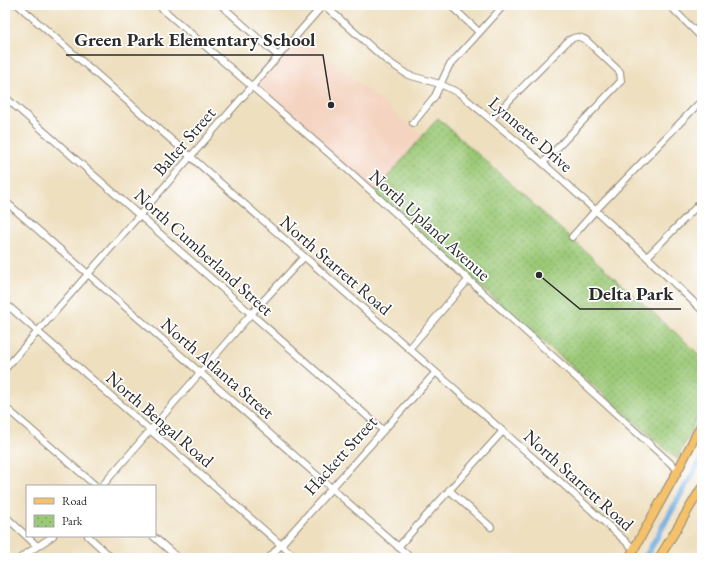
<svg xmlns="http://www.w3.org/2000/svg" width="707" height="563" font-family="'EB Garamond',serif">
	<style>
		.built { fill: #f4d3c0 }
		.park { fill: url(#park-dots); stroke: #637a51 }
		.lines { fill: none; stroke-linecap: round; stroke-linejoin: round }
		.canal { stroke: #6fabe0; stroke-width: 6 }
		.minor-casing { stroke: #8c8575; stroke-width: 8 }
		.major-casing { stroke: #8c8575; stroke-width: 10 }
		.minor { stroke: #fff; stroke-width: 6 }
		.major { stroke: #f5c16b; stroke-width: 8 }
		.labels { text-anchor: middle; dominant-baseline: central; stroke-width: 3.5; stroke-linejoin: round; paint-order: stroke }
		.street-label { font-size: 18px; fill: #2b2b2b; stroke: #fff }
		.leader { fill: none; stroke: #2b2b2b; stroke-width: 1.5 }
		.callout-dot { fill: #2b2b2b; stroke: #fff; stroke-width: 1.5 }
		.callout-label { font-size: 19px; text-anchor: middle; font-weight: bold; fill: #2b2b2b; stroke: #fff; stroke-width: 3.5; stroke-linejoin: round; paint-order: stroke }
	</style>
	<defs>
		<pattern id="park-dots" width="8" height="8" patternUnits="userSpaceOnUse"><rect width="8" height="8" fill="#9bc977"/><path d="M2 2h.1M6 6h.1" fill="none" stroke="#7fa362" stroke-width="1.8" stroke-linecap="round"/></pattern>
	</defs>
	<rect width="100%" height="100%" fill="#fff"/>
	<filter id="ink" filterUnits="userSpaceOnUse"><feTurbulence type="fractalNoise" baseFrequency=".025" numOctaves="2"/><feDisplacementMap in="SourceGraphic" scale="8" xChannelSelector="R" yChannelSelector="G"/><feConvolveMatrix kernelMatrix="1 2 1 2 8 2 1 2 1" color-interpolation-filters="sRGB"/></filter>
	<filter id="wash" filterUnits="userSpaceOnUse"><feTurbulence type="fractalNoise" baseFrequency=".012" numOctaves="4" result="noise"/><feDisplacementMap in="SourceGraphic" scale="16" xChannelSelector="R" yChannelSelector="G"/><feGaussianBlur stdDeviation="0.9" result="paint"/><feColorMatrix in="noise" values="0 0 0 0 0 0 0 0 0 0 0 0 0 0 0 0 0 1.4 0 .05"/><feComposite in="paint" operator="in"/></filter>
	<g filter="url(#wash)">
		<rect width="100%" height="100%" fill="#eedfbf"/>
		<polygon class="built" points="301,35 422,136 374,193 256,88"/>
		<polygon class="park" points="438,118 702,357 702,407 677,459 374,193"/>
		<g class="lines">
			<polyline class="canal" points="645,558 702,457"/>
		</g>
	</g>
	<g filter="url(#ink)">
		<g class="lines">
			<g class="minor-casing">
				<g id="minor">
					<polyline points="18,5 555,477 634,549"/>
					<polyline points="158,5 348,170 678,470"/>
					<polyline points="221,5 278,56"/>
					<polyline points="324,5 386,60 408,75 440,84 459,93 543,163 647,257 702,310"/>
					<polyline points="450,5 479,32"/>
					<polyline points="669,5 702,38"/>
					<polyline points="5,97 383,430"/>
					<path d="M 491,119 L 569,40 C 576,36 579,36 586,40 L 620,72 L 621,81 L 543,163"/>
					<polyline points="413,123 435,96 449,66 504,5"/>
					<polyline points="5,201 411,558"/>
					<polyline points="572,237 595,211 702,100"/>
					<polyline points="647,257 702,201"/>
					<polyline points="5,303 296,558"/>
					<polyline points="409,349 468,280"/>
					<polyline points="5,369 323,5"/>
					<polyline points="5,407 96,486"/>
					<polyline points="102,486 251,314 304,257"/>
					<polyline points="449,490 491,527"/>
					<polyline points="5,516 37,546"/>
					<polyline points="88,536 112,558"/>
					<polyline points="153,536 178,558"/>
					<polyline points="398,547 502,432"/>
					<polyline points="20,558 53,536"/>
					<polyline points="269,558 435,373"/>
				</g>
			</g>
			<g class="major-casing">
				<g id="major">
					<polyline points="629,558 678,470 702,423"/>
					<polyline points="659,558 702,487"/>
				</g>
			</g>
			<use href="#minor" class="minor"/>
			<use href="#major" class="major"/>
		</g>
	</g>
	<g class="labels">
		<g class="street-label">
			<text transform="translate(531 134) rotate(41)">Lynnette Drive</text>
			<text transform="translate(184 141) rotate(-49)">Balter Street</text>
			<text transform="translate(430 225) rotate(42)">North Upland Avenue</text>
			<text transform="translate(204 252) rotate(42)">North Cumberland Street</text>
			<text transform="translate(336 265) rotate(41)">North Starrett Road</text>
			<text transform="translate(218 368) rotate(41)">North Atlanta Street</text>
			<text transform="translate(160 419) rotate(41)">North Bengal Road</text>
			<text transform="translate(340 455) rotate(-48)">Hackett Street</text>
			<text transform="translate(579 480) rotate(42)">North Starrett Road</text>
		</g>
	</g>
	<path class="leader" d="M331 105L323 55H66M539 275L580 309H681"/>
	<g class="callout-dot">
		<circle cx="331" cy="105" r="4"/>
		<circle cx="539" cy="275" r="4"/>
	</g>
	<g class="callout-label">
		<text x="195" y="46">Green Park Elementary School</text>
		<text x="631" y="300">Delta Park</text>
	</g>
	<rect width="707" height="563" fill="none" stroke="#fff" stroke-width="20"/>
	<rect x="26" y="485" width="130" height="52" fill="#ffffff" stroke="#aaaaaa"/>
	<rect x="34" y="498" width="20" height="6" fill="#f5c16b" stroke="#aaaaaa"/>
	<text x="62" y="505" font-size="12" fill="#2b2b2b">Road</text>
	<rect x="34" y="515" width="20" height="12" fill="url(#park-dots)" stroke="#aaaaaa"/>
	<text x="62" y="525" font-size="12" fill="#2b2b2b">Park</text>
</svg>
